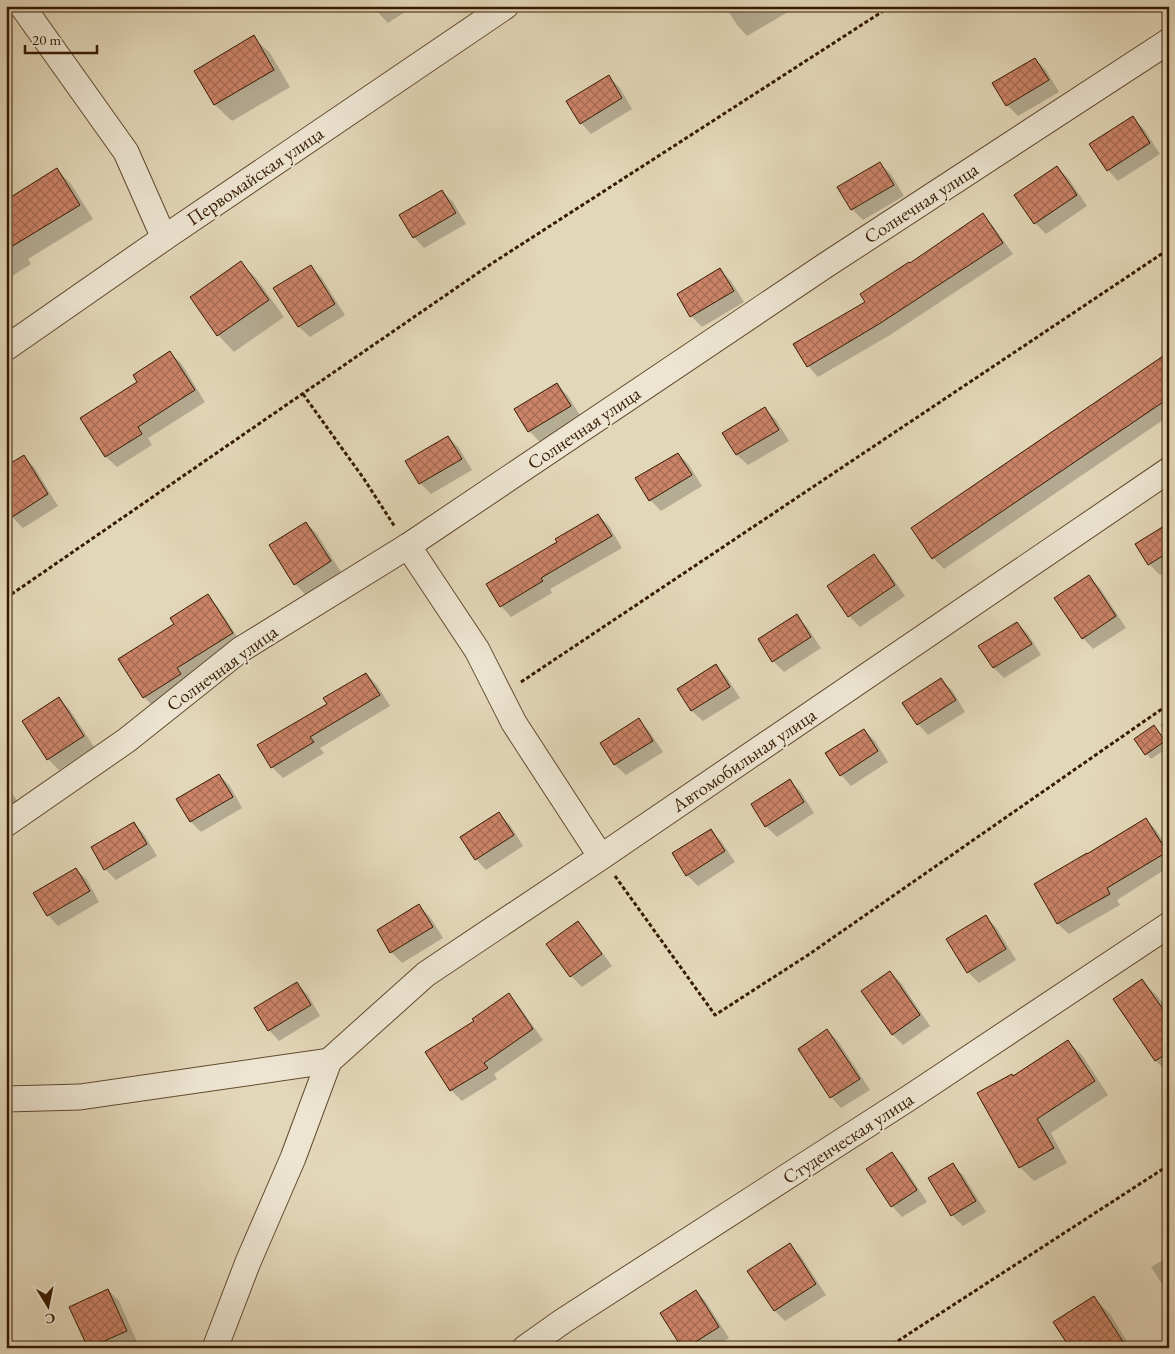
<svg xmlns="http://www.w3.org/2000/svg" width="1175" height="1354" font-family="'EB Garamond',serif">
	<style>
		.shadow { fill: #0003 }
		.building { fill: url(#building-cross-hatch); stroke: #361b00 }
		.lines { fill: none; stroke-linecap: round; stroke-linejoin: round }
		.minor-casing { stroke: #614a2e; stroke-width: 27 }
		.path { stroke: #361b00; stroke-width: 3; stroke-dasharray: 4 2.5; stroke-linecap: butt }
		.minor { stroke: #ede5d2; stroke-width: 25 }
		.labels { text-anchor: middle; dominant-baseline: central; stroke-width: 4; stroke-linejoin: round; paint-order: stroke }
		.street-label { font-size: 19px; fill: #361b00; stroke: #ede5d2 }
	</style>
	<defs>
		<pattern id="building-cross-hatch" width="8" height="8" patternUnits="userSpaceOnUse" patternTransform="scale(1.25)"><rect width="8" height="8" fill="#cc8469"/><path d="M0 0l8 8M0 8l8-8" fill="none" stroke="#a66b54"/></pattern>
	</defs>
	<rect width="100%" height="100%" fill="#e3d7b9"/>
	<filter id="stains"><feTurbulence type="fractalNoise" baseFrequency=".004" numOctaves="4"/><feColorMatrix values="0 0 0 0 .2 0 0 0 0 .09 0 0 0 0 .02 0 0 0 .5 -.17"/></filter>
	<radialGradient id="worn" r=".72"><stop offset=".6" stop-color="#630" stop-opacity="0"/><stop offset="1" stop-color="#630" stop-opacity=".3"/></radialGradient>
	<g class="shadow">
		<polygon points="372,6 414,6 388,23"/>
		<polygon points="725,6 785,6 788,12 747,36 737,25"/>
		<polygon points="253,37 270,53 290,87 232,121 215,105 195,71"/>
		<polygon points="1035,59 1046,70 1059,92 1018,116 1007,105"/>
		<polygon points="609,77 620,88 632,109 591,134 581,123"/>
		<polygon points="1133,118 1144,129 1160,154 1118,181 1108,170"/>
		<polygon points="880,164 891,174 904,196 863,220 852,209"/>
		<polygon points="1057,167 1068,178 1087,206 1046,234 1035,223 1016,196"/>
		<polygon points="57,170 71,184 93,219 28,259 31,264 6,280 6,203"/>
		<polygon points="442,191 453,202 466,224 424,248 414,237"/>
		<polygon points="982,215 993,226 1013,254 890,335 818,377 808,366 867,302 910,265"/>
		<polygon points="241,263 257,279 284,317 234,352 218,335 192,297"/>
		<polygon points="310,266 321,277 345,315 310,337 299,327 275,289"/>
		<polygon points="720,270 731,281 744,302 702,327 691,316"/>
		<polygon points="170,353 181,363 205,402 148,438 152,445 117,467 106,457 82,419 139,383"/>
		<polygon points="1169,354 1169,416 944,569 933,558 913,528"/>
		<polygon points="557,385 568,396 581,417 540,442 529,431"/>
		<polygon points="765,409 776,420 789,441 748,465 737,455 724,433"/>
		<polygon points="448,437 459,448 472,470 431,494 420,483"/>
		<polygon points="678,454 689,465 702,486 661,511 650,500"/>
		<polygon points="23,457 34,467 58,506 23,528 12,517 6,508"/>
		<polygon points="598,515 609,526 622,548 550,589 552,593 511,617 501,606 559,543"/>
		<polygon points="306,523 317,534 341,572 306,595 295,584"/>
		<polygon points="1169,531 1169,569 1160,575 1149,564"/>
		<polygon points="873,555 884,566 905,596 860,627 849,616"/>
		<polygon points="1089,577 1100,588 1126,628 1093,649 1083,638"/>
		<polygon points="207,596 218,607 242,644 155,708 144,697 120,659 175,624"/>
		<polygon points="796,616 807,627 821,648 784,672 773,661"/>
		<polygon points="1017,623 1028,634 1041,655 1004,678 994,668 980,646"/>
		<polygon points="716,666 726,676 740,698 703,721 692,711 679,689"/>
		<polygon points="366,674 377,685 390,706 320,748 324,753 283,778 272,767 329,705"/>
		<polygon points="941,680 952,690 965,712 928,735 918,724"/>
		<polygon points="59,699 70,710 94,747 59,770 48,759"/>
		<polygon points="1169,719 1169,737 1160,725"/>
		<polygon points="639,720 649,731 663,752 626,775 615,765 602,743"/>
		<polygon points="1154,727 1169,747 1151,759 1135,740"/>
		<polygon points="864,730 875,741 888,762 851,786 841,775"/>
		<polygon points="219,775 230,786 242,808 201,832 191,822"/>
		<polygon points="790,781 801,792 814,813 777,837 766,826"/>
		<polygon points="6,784 17,801 6,808"/>
		<polygon points="499,814 510,825 523,846 486,870 476,859"/>
		<polygon points="1146,820 1156,830 1169,850 1169,867 1117,900 1120,905 1069,934 1058,924 1035,884"/>
		<polygon points="134,823 144,834 157,856 116,880 105,869 93,848"/>
		<polygon points="710,830 721,841 735,862 698,886 687,875"/>
		<polygon points="76,869 87,880 99,902 58,926 48,915"/>
		<polygon points="419,906 430,917 443,938 402,963 391,952"/>
		<polygon points="985,917 996,927 1016,960 979,983 968,972"/>
		<polygon points="577,923 588,933 612,966 582,987 571,976 548,944"/>
		<polygon points="6,956 13,968 6,972"/>
		<polygon points="890,972 901,983 930,1026 903,1045 892,1034"/>
		<polygon points="1142,981 1158,997 1169,1012 1169,1074 1156,1061"/>
		<polygon points="297,984 308,995 320,1016 279,1041 269,1030"/>
		<polygon points="508,995 519,1006 543,1040 494,1074 497,1079 462,1101 451,1090 427,1053 475,1022"/>
		<polygon points="827,1030 838,1041 870,1090 841,1108 831,1097"/>
		<polygon points="1067,1041 1082,1055 1108,1095 1051,1133 1067,1163 1034,1181 1020,1167 1013,1077"/>
		<polygon points="892,1154 903,1165 927,1202 902,1217 892,1206"/>
		<polygon points="952,1164 963,1175 986,1212 963,1226 952,1215"/>
		<polygon points="790,1245 800,1255 826,1295 785,1321 775,1311"/>
		<polygon points="1169,1256 1169,1295 1151,1267"/>
		<polygon points="108,1290 119,1301 137,1342 124,1348 89,1348 70,1307"/>
		<polygon points="696,1291 706,1302 729,1338 713,1348 684,1348"/>
		<polygon points="1094,1298 1110,1314 1131,1348 1071,1348"/>
	</g>
	<g class="building">
		<polygon points="254,35 274,70 214,105 194,71"/>
		<polygon points="1035,58 1049,80 1006,106 992,83"/>
		<polygon points="609,75 622,98 580,124 566,101"/>
		<polygon points="1133,116 1150,143 1107,171 1089,144"/>
		<polygon points="880,162 894,185 851,210 837,187"/>
		<polygon points="1057,166 1077,195 1034,224 1014,195"/>
		<polygon points="57,168 80,205 6,250 6,200"/>
		<polygon points="442,190 456,213 413,238 399,215"/>
		<polygon points="983,213 1003,243 879,324 807,367 793,344 865,302 860,294 909,262 910,263"/>
		<polygon points="241,261 269,300 217,336 190,297"/>
		<polygon points="311,265 335,304 298,327 273,288"/>
		<polygon points="720,268 734,291 690,317 677,294"/>
		<polygon points="170,351 195,390 138,427 142,434 105,457 80,418 137,382 133,375"/>
		<polygon points="1169,352 1169,398 932,559 911,528"/>
		<polygon points="557,383 571,406 528,432 514,409"/>
		<polygon points="765,407 779,430 736,455 722,433"/>
		<polygon points="448,436 462,459 419,484 405,461"/>
		<polygon points="678,453 692,475 649,501 635,478"/>
		<polygon points="24,455 48,494 6,521 6,466"/>
		<polygon points="598,514 612,536 541,578 543,581 500,607 486,584 557,542 555,539"/>
		<polygon points="306,522 331,561 294,585 269,545"/>
		<polygon points="1169,523 1169,552 1148,565 1135,544"/>
		<polygon points="874,554 895,585 848,617 827,586"/>
		<polygon points="1089,575 1116,616 1082,639 1054,598"/>
		<polygon points="208,594 233,633 177,668 181,674 143,698 118,659 174,624 170,618"/>
		<polygon points="797,614 811,637 772,662 758,639"/>
		<polygon points="1017,622 1032,644 993,668 978,646"/>
		<polygon points="716,664 730,687 691,711 677,689"/>
		<polygon points="366,673 380,695 310,737 314,742 271,768 257,745 327,704 323,698"/>
		<polygon points="941,678 956,700 917,725 902,703"/>
		<polygon points="59,697 84,736 47,760 22,721"/>
		<polygon points="639,718 653,741 614,765 600,743"/>
		<polygon points="1154,725 1165,741 1145,755 1134,739"/>
		<polygon points="864,729 878,751 840,776 825,753"/>
		<polygon points="219,774 233,797 190,822 176,799"/>
		<polygon points="790,779 804,802 765,827 751,804"/>
		<polygon points="499,812 514,835 475,860 460,837"/>
		<polygon points="1146,818 1167,852 1107,888 1110,894 1057,924 1034,884 1087,853 1087,854"/>
		<polygon points="134,822 147,844 104,870 91,847"/>
		<polygon points="711,829 725,851 686,876 672,853"/>
		<polygon points="76,868 90,891 47,916 33,893"/>
		<polygon points="419,904 433,927 390,953 377,930"/>
		<polygon points="986,915 1006,949 967,973 946,939"/>
		<polygon points="578,921 602,954 570,977 546,944"/>
		<polygon points="890,971 920,1015 892,1035 861,991"/>
		<polygon points="1142,979 1169,1018 1169,1052 1155,1061 1113,999"/>
		<polygon points="297,982 311,1005 268,1031 254,1008"/>
		<polygon points="509,993 533,1029 484,1063 488,1068 450,1091 425,1052 474,1021 472,1019"/>
		<polygon points="827,1029 860,1079 830,1098 798,1049"/>
		<polygon points="1068,1040 1095,1081 1037,1119 1054,1148 1019,1168 977,1093 1012,1074 1013,1076"/>
		<polygon points="892,1152 917,1190 891,1207 866,1169"/>
		<polygon points="953,1163 976,1201 951,1216 928,1178"/>
		<polygon points="790,1243 816,1284 774,1311 747,1271"/>
		<polygon points="108,1289 127,1331 88,1348 69,1307"/>
		<polygon points="696,1290 719,1327 686,1348 682,1348 660,1313"/>
		<polygon points="1094,1296 1127,1348 1070,1348 1053,1322"/>
	</g>
	<g class="lines">
		<g class="minor-casing">
			<g id="minor">
				<polyline points="22,6 126,152 164,238"/>
				<polyline points="6,348 164,238 506,6"/>
				<polyline points="408,546 477,650 514,723 601,857"/>
				<polyline points="6,824 127,740 240,650 408,546 826,265 1169,41"/>
				<polyline points="6,1099 80,1097 329,1061"/>
				<polyline points="215,1348 248,1262 293,1158 329,1061 426,974 601,857 1169,470"/>
				<polyline points="525,1348 563,1321 909,1098 1169,925"/>
			</g>
		</g>
		<g class="path">
			<polyline points="303,394 364,479 395,527"/>
			<polyline points="6,598 491,264 891,6"/>
			<polyline points="521,682 1169,249"/>
			<polyline points="615,876 715,1015 808,955 1169,704"/>
			<polyline points="887,1348 1169,1165"/>
		</g>
		<use href="#minor" class="minor"/>
	</g>
	<g class="labels">
		<g class="street-label">
			<text transform="translate(255 176) rotate(-34)">Первомайская улица</text>
			<text transform="translate(921 203) rotate(-33)">Солнечная улица</text>
			<text transform="translate(584 428) rotate(-34)">Солнечная улица</text>
			<text transform="translate(222 668) rotate(-36)">Солнечная улица</text>
			<text transform="translate(744 760) rotate(-34)">Автомобильная улица</text>
			<text transform="translate(848 1138) rotate(-33)">Студенческая улица</text>
		</g>
	</g>
	<rect width="1175" height="1354" fill="none" stroke="#e3d7b9" stroke-width="25"/>
	<rect x="8" y="8" width="1160" height="1339" fill="none" stroke="#361b00" stroke-width="2.5"/>
	<rect x="12" y="12" width="1150" height="1329" fill="none" stroke="#361b00"/>
	<g transform="translate(48 1306) rotate(170)" stroke="#ede5d2" stroke-width="4" paint-order="stroke">
	<path d="M0-4L9 19L0 12L-9 19Z" fill="#361b00"/>
	<text y="-8" font-size="14" font-weight="bold" text-anchor="middle" fill="#361b00">С</text>
	</g>
	<path d="M25 45v8h72v-8" fill="none" stroke="#361b00" stroke-width="2.5"/>
	<text x="32" y="45" font-size="15" fill="#361b00" stroke="#ede5d2" stroke-width="4" paint-order="stroke">20 m</text>
	<rect width="100%" height="100%" filter="url(#stains)"/>
	<rect width="100%" height="100%" fill="url(#worn)"/>
</svg>
